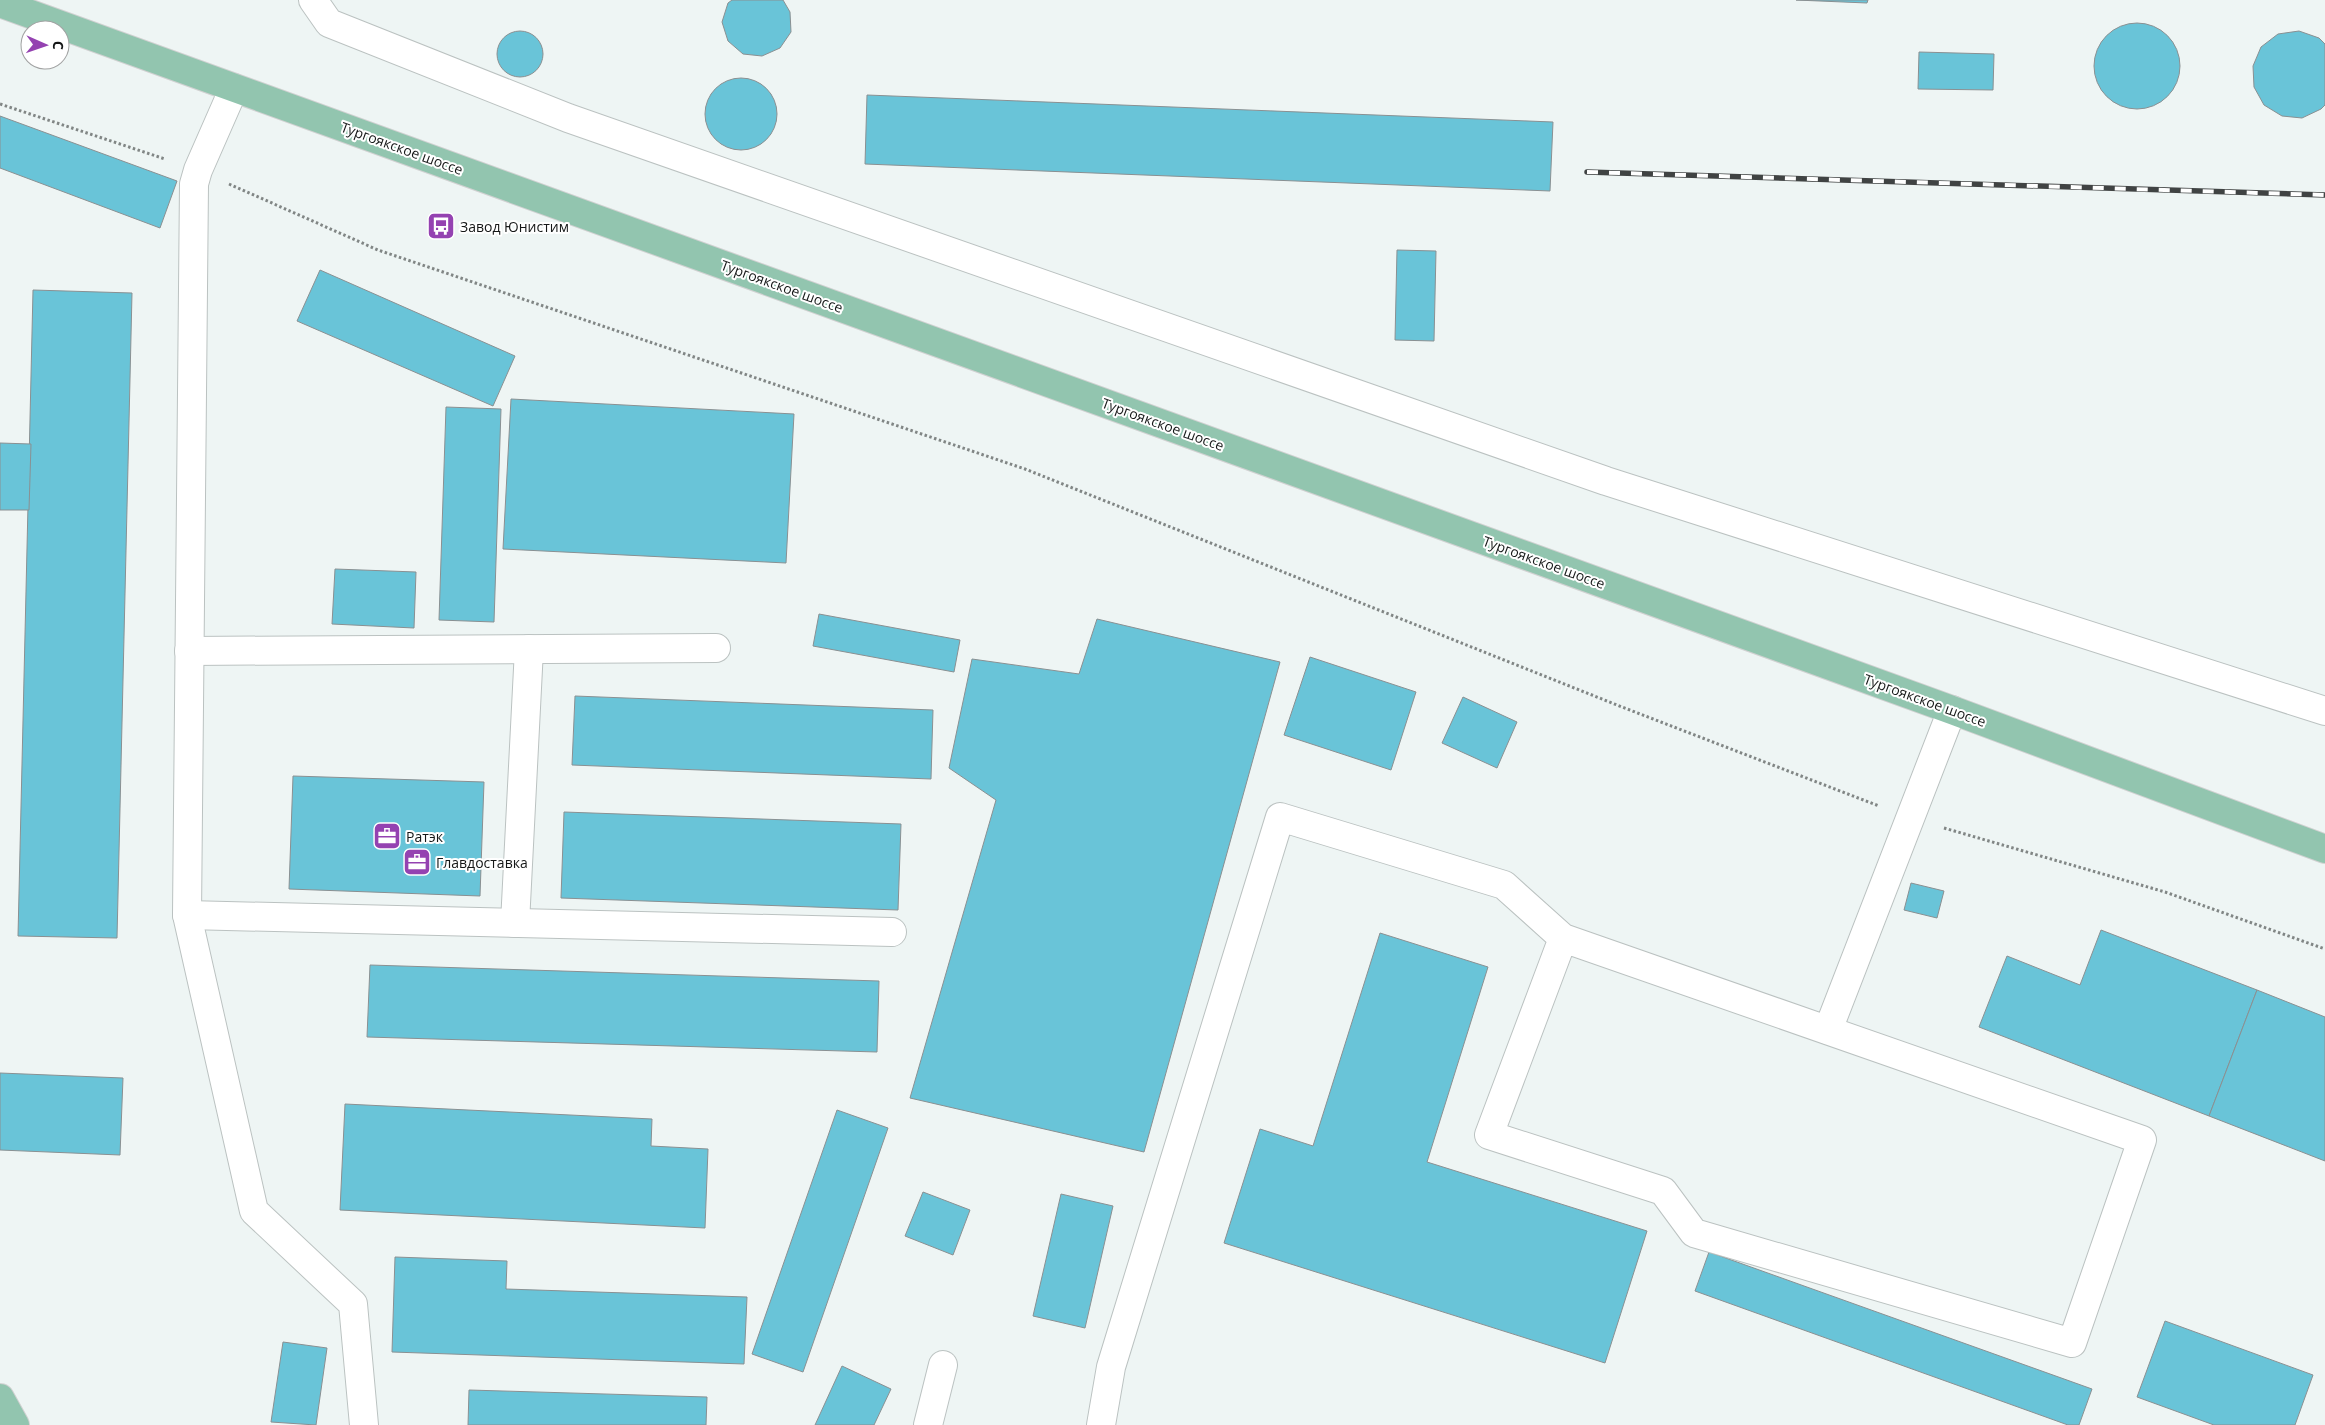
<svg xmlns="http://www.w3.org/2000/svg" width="2325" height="1425" font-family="'Open Sans',sans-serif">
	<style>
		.building { fill: #69c4d8; stroke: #8a9092 }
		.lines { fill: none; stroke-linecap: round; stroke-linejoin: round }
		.minor-casing { stroke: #bbc2c1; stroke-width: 30 }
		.major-casing { stroke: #d0d1d1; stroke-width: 30 }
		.path { stroke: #818685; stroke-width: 3; stroke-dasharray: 2.5 2.5; stroke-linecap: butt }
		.minor { stroke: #fff; stroke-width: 28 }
		.major { stroke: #92c5af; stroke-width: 28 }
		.rail-casing { stroke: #404343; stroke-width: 5.5 }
		.rail { stroke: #fff; stroke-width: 4; stroke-dasharray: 11; stroke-linecap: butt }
		.labels { text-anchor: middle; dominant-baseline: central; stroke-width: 4; stroke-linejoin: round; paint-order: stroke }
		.street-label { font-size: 14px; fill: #151717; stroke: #fff }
		.poi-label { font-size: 14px; fill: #151717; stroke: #fff; text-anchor: start }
	</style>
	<rect width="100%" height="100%" fill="#eef5f4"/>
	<g class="building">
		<polygon points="732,0 783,0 790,12 791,32 780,48 762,56 743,54 728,41 722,22 728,3"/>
		<polygon points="1796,0 1868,0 1867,3"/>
		<circle cx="2137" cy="66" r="43"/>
		<polygon points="2299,31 2319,38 2325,44 2325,105 2321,109 2302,118 2282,116 2264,105 2254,87 2253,66 2261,47 2278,34"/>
		<circle cx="520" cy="54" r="23"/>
		<polygon points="1919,52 1994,54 1993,90 1918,89"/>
		<circle cx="741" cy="114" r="36"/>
		<polygon points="867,95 1553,122 1550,191 865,164"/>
		<polygon points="0,116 177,181 160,228 0,168"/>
		<polygon points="1397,250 1436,251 1434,341 1395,340"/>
		<polygon points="320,270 515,356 493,406 297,321"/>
		<polygon points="33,290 132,293 117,938 18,936"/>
		<polygon points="511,399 794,414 786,563 503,549"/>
		<polygon points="446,407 501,409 494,622 439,620"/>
		<polygon points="0,443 31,444 29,510 0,510"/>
		<polygon points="335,569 416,572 414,628 332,624"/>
		<polygon points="819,614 960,640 954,672 813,646"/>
		<polygon points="1097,619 1280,662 1144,1152 910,1098 996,800 949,768 972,659 1079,674"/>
		<polygon points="1310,657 1416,692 1391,770 1284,735"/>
		<polygon points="575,696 933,710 931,779 572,765"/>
		<polygon points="1463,697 1517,722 1497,768 1442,743"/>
		<polygon points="293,776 484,782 480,896 289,889"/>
		<polygon points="564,812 901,824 898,910 561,898"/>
		<polygon points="1911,883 1944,891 1937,918 1904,910"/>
		<polygon points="2101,930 2257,990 2209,1116 1979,1027 2007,956 2080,985"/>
		<polygon points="1380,933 1488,967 1427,1162 1647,1231 1605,1363 1224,1243 1260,1129 1313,1146"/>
		<polygon points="370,965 879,981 877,1052 367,1037"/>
		<polygon points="2257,990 2325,1017 2325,1161 2209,1116"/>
		<polygon points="0,1073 123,1078 120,1155 0,1150"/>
		<polygon points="345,1104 652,1119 651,1146 708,1149 705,1228 340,1210"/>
		<polygon points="837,1110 888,1128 803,1372 752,1354"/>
		<polygon points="923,1192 970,1210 953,1255 905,1236"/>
		<polygon points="1061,1194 1113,1206 1085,1328 1033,1316"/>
		<polygon points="1709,1252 2092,1389 2079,1425 2068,1425 1695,1291"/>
		<polygon points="395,1257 507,1261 506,1289 747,1297 744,1364 392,1352"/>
		<polygon points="2165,1321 2313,1375 2295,1425 2214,1425 2137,1397"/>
		<polygon points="283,1342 327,1348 316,1425 271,1422"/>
		<polygon points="842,1366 891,1389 874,1425 815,1425"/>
		<polygon points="469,1390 707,1397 706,1425 468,1425"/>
	</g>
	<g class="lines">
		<g class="minor-casing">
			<g id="minor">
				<polyline points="313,0 329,23 568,118 1606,481 2325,711"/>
				<polyline points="234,88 198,170 194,184 187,915 254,1211 353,1304 364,1425"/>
				<polyline points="189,651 716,648"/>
				<polyline points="187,915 892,932"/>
				<polyline points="515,923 529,649"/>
				<polyline points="1828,1030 1952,710"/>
				<polyline points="928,1425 943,1365"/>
				<polyline points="1101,1425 1111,1367 1280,817 1504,885 1563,938 2142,1140 2072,1343 1694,1233 1663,1191 1489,1135 1563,938"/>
			</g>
		</g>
		<g class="major-casing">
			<g id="major">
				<polyline points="0,3 1952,710 2325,849"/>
				<polyline points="0,1398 15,1425"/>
			</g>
		</g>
		<g class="path">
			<polyline points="0,104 165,159"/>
			<polyline points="229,184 378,250 1025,469 1622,707 1879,806"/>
			<polyline points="1944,828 2165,892 2325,949"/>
		</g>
		<use href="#minor" class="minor"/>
		<use href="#major" class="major"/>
		<g class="rail-casing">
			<polyline id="rail" points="1587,172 2325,195"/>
		</g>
		<use href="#rail" class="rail"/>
	</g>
	<defs>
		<g id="bus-square" transform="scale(1.4375)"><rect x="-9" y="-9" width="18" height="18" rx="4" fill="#9442b1" stroke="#fff"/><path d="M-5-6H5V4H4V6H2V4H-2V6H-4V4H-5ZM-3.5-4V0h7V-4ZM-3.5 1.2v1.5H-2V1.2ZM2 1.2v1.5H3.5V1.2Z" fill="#fff"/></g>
		<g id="office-square" transform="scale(1.4375)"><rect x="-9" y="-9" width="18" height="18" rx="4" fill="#9442b1" stroke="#fff"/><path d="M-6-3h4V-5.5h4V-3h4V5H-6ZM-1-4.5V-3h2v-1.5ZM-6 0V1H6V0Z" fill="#fff"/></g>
	</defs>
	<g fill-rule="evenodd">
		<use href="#bus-square" x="441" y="226"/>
		<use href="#office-square" x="387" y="836"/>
		<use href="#office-square" x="417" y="862"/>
	</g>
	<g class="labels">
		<g class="street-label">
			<text transform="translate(402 148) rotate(20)">Тургоякское шоссе</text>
			<text transform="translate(782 286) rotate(20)">Тургоякское шоссе</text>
			<text transform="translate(1163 424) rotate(20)">Тургоякское шоссе</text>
			<text transform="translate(1544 562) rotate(20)">Тургоякское шоссе</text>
			<text transform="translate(1925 700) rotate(20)">Тургоякское шоссе</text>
		</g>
		<g class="poi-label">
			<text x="460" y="226">Завод Юнистим</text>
			<text x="406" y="836">Ратэк</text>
			<text x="436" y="862">Главдоставка</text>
		</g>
	</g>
	<g transform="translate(45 45) rotate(92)"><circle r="24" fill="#ffffff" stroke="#a1a2a2"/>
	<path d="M0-4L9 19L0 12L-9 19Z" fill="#9442b1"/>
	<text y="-8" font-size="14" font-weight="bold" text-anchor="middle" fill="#151717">С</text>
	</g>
</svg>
